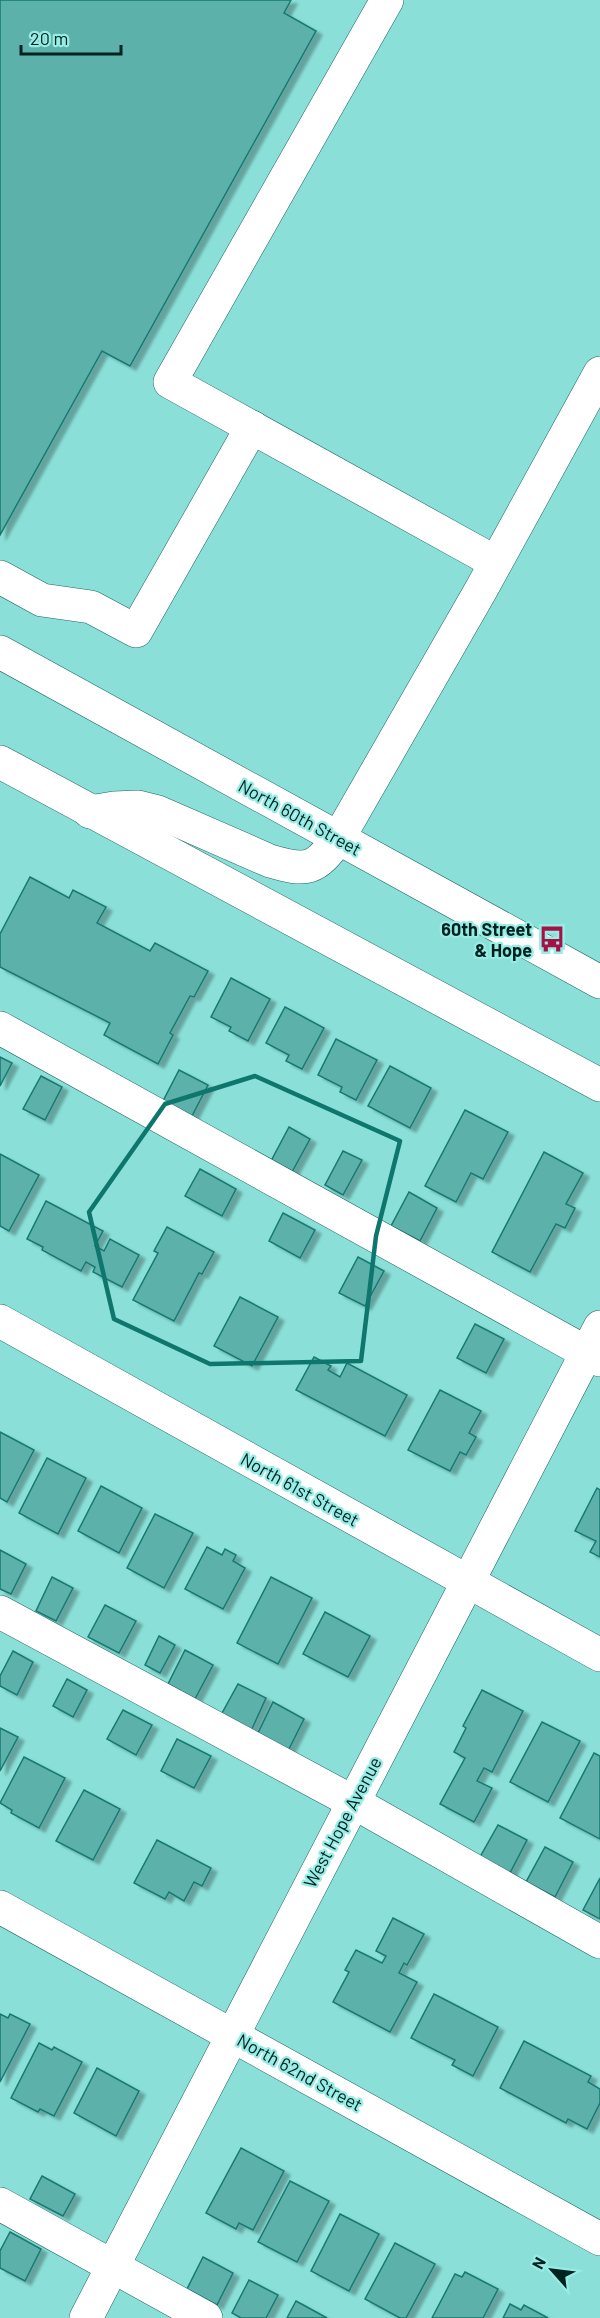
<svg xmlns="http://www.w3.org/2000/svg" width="600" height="2318" font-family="Barlow,sans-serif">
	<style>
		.building { fill: #5bb2aa; stroke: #187972; stroke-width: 1.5; filter: url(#shadow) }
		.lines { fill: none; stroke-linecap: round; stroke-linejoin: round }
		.minor-casing { stroke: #1f645f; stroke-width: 34 }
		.major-casing { stroke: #1f645f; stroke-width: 34 }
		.minor { stroke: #fff; stroke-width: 33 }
		.major { stroke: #fff; stroke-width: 33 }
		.marked { fill: none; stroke: #0f766e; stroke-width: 4.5; stroke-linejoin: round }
		.labels { text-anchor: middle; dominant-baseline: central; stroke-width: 4.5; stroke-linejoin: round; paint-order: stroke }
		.street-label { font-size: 18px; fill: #00221f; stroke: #97ede5 }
		.poi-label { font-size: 18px; font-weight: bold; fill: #00221f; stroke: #97ede5; text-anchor: end }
	</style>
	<defs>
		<filter id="shadow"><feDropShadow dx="6" dy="4" stdDeviation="1.5" flood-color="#0004"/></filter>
	</defs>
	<rect width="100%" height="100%" fill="#8ae0d8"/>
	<g class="building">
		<polygon points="0,0 291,0 284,13 316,31 130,366 102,351 0,535"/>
		<polygon points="30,877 69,898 73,890 106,907 97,923 150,951 155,943 208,971 194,997 190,996 170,1033 173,1035 158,1064 104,1035 110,1023 0,967 0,934"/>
		<polygon points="231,978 270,999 248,1041 229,1031 231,1027 211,1017"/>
		<polygon points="285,1007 324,1028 302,1069 286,1061 289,1055 266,1043"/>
		<polygon points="336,1039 377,1060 356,1100 340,1092 342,1087 318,1075"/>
		<polygon points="0,1057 12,1063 0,1086"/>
		<polygon points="390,1066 431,1088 410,1128 368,1106"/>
		<polygon points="179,1070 208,1085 192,1116 163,1101"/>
		<polygon points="41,1076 62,1087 45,1120 23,1109"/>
		<polygon points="465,1110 508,1132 483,1179 471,1173 456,1202 425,1186"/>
		<polygon points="289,1127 310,1139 292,1172 271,1161"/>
		<polygon points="343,1151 362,1160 343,1195 325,1185"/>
		<polygon points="544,1152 583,1173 566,1204 575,1208 565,1228 556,1224 530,1272 492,1252"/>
		<polygon points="0,1154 39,1175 9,1231 0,1226"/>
		<polygon points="200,1169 236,1189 222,1216 185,1196"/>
		<polygon points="409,1192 437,1208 420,1241 391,1226"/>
		<polygon points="46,1201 103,1231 95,1246 104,1251 110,1239 139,1255 122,1287 93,1272 95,1267 86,1262 81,1271 42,1250 43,1247 27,1239"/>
		<polygon points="283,1213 315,1230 300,1258 269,1241"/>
		<polygon points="167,1227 214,1252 202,1274 199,1273 174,1321 133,1300 158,1253 154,1251"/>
		<polygon points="358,1257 384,1271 365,1306 339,1293"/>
		<polygon points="240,1297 278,1317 252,1366 214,1346"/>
		<polygon points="475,1324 504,1339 486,1373 457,1358"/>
		<polygon points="314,1357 331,1366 328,1370 340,1377 347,1363 407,1395 385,1436 296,1390"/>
		<polygon points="440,1390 481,1411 469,1433 476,1437 466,1455 460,1452 450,1471 408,1450"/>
		<polygon points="0,1432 34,1450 7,1502 0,1498"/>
		<polygon points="47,1458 86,1478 58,1534 19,1513"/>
		<polygon points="101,1486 142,1508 119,1553 78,1531"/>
		<polygon points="597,1488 600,1490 600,1557 590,1552 596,1541 575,1531"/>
		<polygon points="155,1514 193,1533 164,1588 127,1568"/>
		<polygon points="207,1547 222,1555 225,1549 236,1555 233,1561 245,1568 223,1609 185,1589"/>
		<polygon points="0,1550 26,1564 11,1594 0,1589"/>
		<polygon points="52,1577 73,1588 56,1621 36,1611"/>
		<polygon points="271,1577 312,1598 278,1664 237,1643"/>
		<polygon points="105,1605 136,1621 119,1653 88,1637"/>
		<polygon points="325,1612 370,1636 348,1677 303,1654"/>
		<polygon points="159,1636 175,1645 160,1673 145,1665"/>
		<polygon points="185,1650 213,1665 195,1699 168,1684"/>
		<polygon points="13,1651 33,1662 17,1695 0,1686 0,1676"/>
		<polygon points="67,1679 87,1690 73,1717 53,1706"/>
		<polygon points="238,1684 266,1698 251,1731 221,1715"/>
		<polygon points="482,1690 523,1711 492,1772 484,1768 477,1781 492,1788 474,1822 440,1804 465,1758 454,1752 466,1728 463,1726"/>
		<polygon points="273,1702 304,1719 288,1751 257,1735"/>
		<polygon points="123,1710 152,1725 136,1755 107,1739"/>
		<polygon points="542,1722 580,1741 548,1802 510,1782"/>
		<polygon points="0,1728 18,1737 0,1771"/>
		<polygon points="177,1739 211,1756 194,1788 161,1771"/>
		<polygon points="594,1753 600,1756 600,1839 560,1818"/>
		<polygon points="24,1757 65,1778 39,1828 11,1813 12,1810 0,1803"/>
		<polygon points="84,1790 120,1809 93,1860 56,1841"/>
		<polygon points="498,1825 527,1840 510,1873 480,1857"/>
		<polygon points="157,1840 211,1868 202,1886 194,1882 184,1901 169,1892 165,1899 134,1883"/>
		<polygon points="545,1847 573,1862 555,1897 526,1882"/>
		<polygon points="600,1878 600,1919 583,1910"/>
		<polygon points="393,1918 424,1934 407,1965 404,1963 399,1973 417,1982 390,2032 333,2002 349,1972 345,1970 356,1950 382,1963 386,1956 376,1951"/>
		<polygon points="434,1994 498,2027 473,2076 452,2065 455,2060 411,2038"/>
		<polygon points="0,2014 8,2018 10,2014 30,2024 0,2082"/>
		<polygon points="524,2041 591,2076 588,2082 600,2089 600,2103 587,2129 568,2119 566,2123 500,2088"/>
		<polygon points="39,2043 52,2050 54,2047 82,2062 54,2116 40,2109 38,2112 11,2098"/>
		<polygon points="97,2068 139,2091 116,2136 74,2113"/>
		<polygon points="241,2148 284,2171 253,2230 239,2223 236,2229 206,2213"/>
		<polygon points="42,2176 75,2194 63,2216 30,2199"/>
		<polygon points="290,2181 329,2201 297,2262 258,2242"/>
		<polygon points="340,2214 379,2234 349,2291 311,2271"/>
		<polygon points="10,2232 41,2249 25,2281 0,2268 0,2251"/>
		<polygon points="395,2243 435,2264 406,2318 400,2318 365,2299"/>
		<polygon points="203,2257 233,2273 217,2305 187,2289"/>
		<polygon points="465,2272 498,2289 483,2318 432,2318 455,2274 462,2277"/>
		<polygon points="249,2280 278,2295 266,2318 241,2318 232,2313"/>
		<polygon points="296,2301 327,2318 287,2318"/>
		<polygon points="510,2304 521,2310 524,2305 548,2318 503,2318"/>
	</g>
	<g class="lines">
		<g class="minor-casing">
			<g id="minor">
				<polyline points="387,0 170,382 495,562"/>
				<polyline points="0,577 42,600 91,607 136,631 252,427"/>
				<polyline points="338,839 482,588 600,373"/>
				<polyline points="0,1028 600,1360"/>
				<polyline points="0,1321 600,1655"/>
				<polyline points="0,1612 353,1802 600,1942"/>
				<polyline points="0,1907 600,2239"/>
				<polyline points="0,2204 206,2318"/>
				<path d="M 86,2318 C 255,1986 429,1657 600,1327"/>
			</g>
		</g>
		<g class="major-casing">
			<g id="major">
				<polyline points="0,652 600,982"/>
				<polyline points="0,762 600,1085"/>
				<path d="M 90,812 L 114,808 L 138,807 L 158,812 L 270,861 C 308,872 315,870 338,839"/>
			</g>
		</g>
		<use href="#minor" class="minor"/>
		<use href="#major" class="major"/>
	</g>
	<path class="marked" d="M 255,1076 L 400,1141 L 376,1236 L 361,1361 L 210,1364 L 114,1319 L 89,1212 L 165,1104 Z"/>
	<defs>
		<g id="bus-bare" transform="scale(2.07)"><path d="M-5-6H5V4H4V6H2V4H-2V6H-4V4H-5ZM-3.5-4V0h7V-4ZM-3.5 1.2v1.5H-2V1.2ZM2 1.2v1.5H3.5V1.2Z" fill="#a61047" stroke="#97ede5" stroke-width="2.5" paint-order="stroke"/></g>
	</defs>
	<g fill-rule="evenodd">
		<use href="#bus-bare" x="552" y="939"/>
	</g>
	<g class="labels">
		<g class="street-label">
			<text transform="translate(300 817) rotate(29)">North 60th Street</text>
			<text transform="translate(300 1489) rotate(29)">North 61st Street</text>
			<text transform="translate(342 1822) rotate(-62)">West Hope Avenue</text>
			<text transform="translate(300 2072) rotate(29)">North 62nd Street</text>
		</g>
		<g class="poi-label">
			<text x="532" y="929">60th Street<tspan x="532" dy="21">&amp; Hope</tspan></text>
		</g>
	</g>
	<g transform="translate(552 2270) rotate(298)" stroke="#97ede5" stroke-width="4.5" paint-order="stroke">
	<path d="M0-4.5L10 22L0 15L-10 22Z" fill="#00221f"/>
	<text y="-9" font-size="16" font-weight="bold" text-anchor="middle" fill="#00221f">N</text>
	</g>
	<path d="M21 45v9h100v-9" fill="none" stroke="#00221f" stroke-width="3"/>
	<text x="30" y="45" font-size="18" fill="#00221f" stroke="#97ede5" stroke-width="4.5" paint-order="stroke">20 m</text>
</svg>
